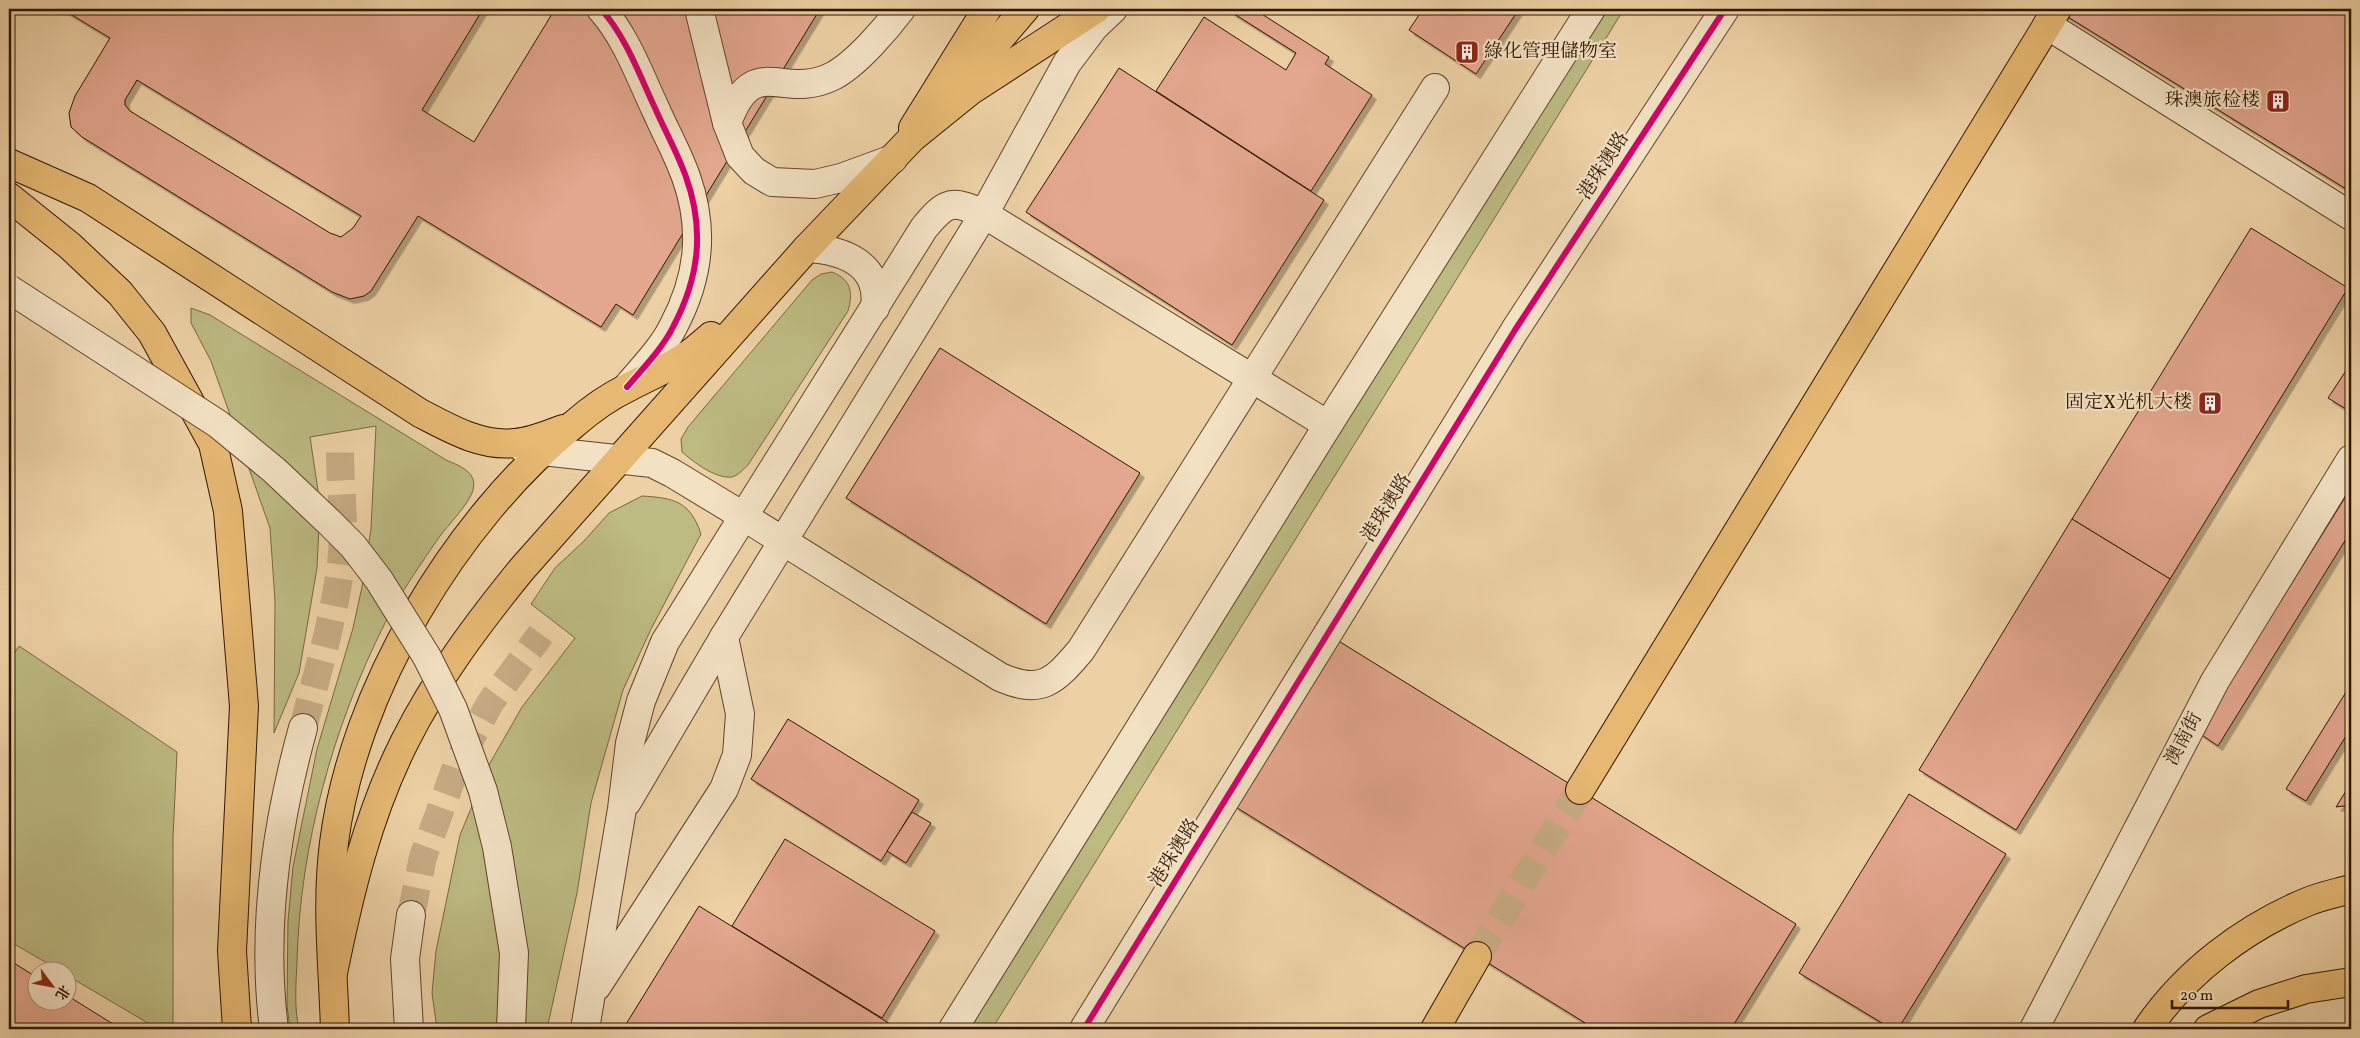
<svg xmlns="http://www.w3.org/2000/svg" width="2360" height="1038" font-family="Vollkorn,'Noto Serif SC',serif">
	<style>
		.green { fill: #bdba82; stroke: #766841 }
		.building { fill: #e3a68e; stroke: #2f1500; fill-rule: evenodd; filter: url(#shadow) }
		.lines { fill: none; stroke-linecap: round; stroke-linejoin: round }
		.minor-tunnel { stroke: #c7ab84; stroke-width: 28; stroke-dasharray: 28 14; stroke-linecap: butt }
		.highway-tunnel { stroke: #c7ab84; stroke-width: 28; stroke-dasharray: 28 14; stroke-linecap: butt }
		.minor-casing { stroke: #5e4429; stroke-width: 30 }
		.major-casing { stroke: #2f1500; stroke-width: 30 }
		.highway-casing { stroke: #2f1500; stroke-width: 30 }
		.minor { stroke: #f3e1c4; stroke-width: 28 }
		.major { stroke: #e6b872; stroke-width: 28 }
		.highway { stroke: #e6b872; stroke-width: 28 }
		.minor-bridge-casing { stroke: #5e4429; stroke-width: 30; stroke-linecap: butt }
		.minor-bridge { stroke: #f3e1c4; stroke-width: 28 }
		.cycleway-casing { stroke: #f3e1c4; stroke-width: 9 }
		.cycleway { stroke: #d6006c; stroke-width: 6 }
		.labels { text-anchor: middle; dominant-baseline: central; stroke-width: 4.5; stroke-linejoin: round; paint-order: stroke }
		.poi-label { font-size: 19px; fill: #2f1500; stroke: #f3e1c4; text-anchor: end }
		.street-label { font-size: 19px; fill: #2f1500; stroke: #f3e1c4 }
	</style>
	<defs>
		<filter id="shadow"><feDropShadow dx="4.5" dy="4.5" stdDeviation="0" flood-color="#0004"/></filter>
	</defs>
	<rect width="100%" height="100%" fill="#edd1a5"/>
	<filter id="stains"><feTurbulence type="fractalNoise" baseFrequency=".004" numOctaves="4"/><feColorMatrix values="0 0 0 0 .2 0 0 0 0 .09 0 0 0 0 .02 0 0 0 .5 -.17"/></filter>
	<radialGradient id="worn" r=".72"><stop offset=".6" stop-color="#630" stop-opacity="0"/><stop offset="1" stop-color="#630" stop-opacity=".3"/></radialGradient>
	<g class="green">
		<polygon points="1596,9 1624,9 992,1029 961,1029"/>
		<path d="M 832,272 C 852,280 853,293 848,311 L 748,465 C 744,469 737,476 732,477 C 715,479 694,462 682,452 L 681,439 L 688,427 L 812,280 L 821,274 Z"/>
		<path d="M 191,308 L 210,315 L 446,460 C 460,466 480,473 472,493 C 466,507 449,524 440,536 C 422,562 399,595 385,623 C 333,727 300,845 297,961 C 296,984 294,1007 299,1029 L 290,1029 L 287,1006 L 288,921 L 293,867 L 317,749 L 353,628 L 362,587 L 371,529 L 376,426 L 310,437 L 320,504 L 317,568 L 299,673 L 274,733 L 275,601 L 270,528 L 211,361 L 191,323 Z"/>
		<path d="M 642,496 C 674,498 690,501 701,534 L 651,629 L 623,690 L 591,803 L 577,893 L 547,1029 L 437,1029 L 432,993 L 436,951 L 460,835 L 490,763 L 522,707 L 575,638 L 531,604 L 555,568 L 584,541 L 609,513 Z"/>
		<polygon points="19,646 177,752 173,837 173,1029 158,1029 68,976 68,970 59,970 9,941 9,662"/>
	</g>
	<g class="building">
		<path d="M 62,9 L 483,9 L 422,110 L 474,142 L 555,9 L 820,9 L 633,315 L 616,304 L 601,327 L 418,216 L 371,291 L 364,296 L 350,299 L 332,292 L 82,137 L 71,127 L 69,113 L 75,96 L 110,38 ZM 137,80 L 361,216 L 353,228 L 341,237 L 330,233 L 130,111 L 125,105 L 125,100 Z"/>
		<polygon points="1232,9 1254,9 1329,57 1325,64 1372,95 1311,191 1156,91 1204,17 1286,70 1296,53 1231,12"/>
		<polygon points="1423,9 1519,9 1476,74 1409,30"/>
		<polygon points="2055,9 2351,9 2351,192"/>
		<polygon points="1119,68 1324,200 1232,345 1026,212"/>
		<polygon points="2251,228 2348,288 2170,579 2072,519"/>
		<polygon points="940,348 1140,473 1046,624 846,498"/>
		<polygon points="2351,363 2351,412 2328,398"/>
		<polygon points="2351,488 2351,531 2218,746 2199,733"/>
		<polygon points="2072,519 2170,579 2016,830 1919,770"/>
		<polygon points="1337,640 1796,924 1731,1029 1595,1029 1234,806"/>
		<polygon points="2351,684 2351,728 2306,801 2286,789"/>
		<polygon points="788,719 919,800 881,861 751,779"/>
		<polygon points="2351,783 2351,805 2336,807"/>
		<polygon points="1909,794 2006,854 1898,1029 1892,1029 1799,973"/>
		<polygon points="912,812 931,823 906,863 887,851"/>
		<polygon points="785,839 935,931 882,1018 732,926"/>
		<polygon points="699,906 895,1027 894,1029 623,1029"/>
		<polygon points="9,960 38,978 38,1000 68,1000 68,996 121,1029 9,1029"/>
	</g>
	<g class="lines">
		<g class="minor-tunnel">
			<path d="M 303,728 C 317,674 334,619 341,563 C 346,526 340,489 340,452"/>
			<polyline points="411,915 423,857 458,762 490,703 541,634"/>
		</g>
		<polyline class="highway-tunnel" points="1477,956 1580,790"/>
		<g class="minor-casing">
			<g id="minor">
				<path d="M 601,9 C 626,37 639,74 655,108 C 665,131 678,154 686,177 C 705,230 699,278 673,327 C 662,349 643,368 627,387"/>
				<polyline points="699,9 727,123 740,156 754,171 772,182 815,184 841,178 893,159"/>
				<polyline points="2047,25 2351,216"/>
				<path d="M 727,123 C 754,50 782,102 833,76 C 856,64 886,29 901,9"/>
				<path d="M 807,248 C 844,250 881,264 875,308"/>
				<path d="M 524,449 L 652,463 L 672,473 L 743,516 L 1000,677 C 1041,695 1054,682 1081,650 L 1435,88"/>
				<polyline points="627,802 724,637 984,214 1067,63 1094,27 1113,9"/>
				<polyline points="597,986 724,789 737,755 740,714 724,637"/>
				<path d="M 274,1029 C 261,928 276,826 303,728"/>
				<polyline points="409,1029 405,959 411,915"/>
				<path d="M 585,1029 L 622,809 L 630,743 L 641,701 L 665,642 L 924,228 C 947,200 952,200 984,214 L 1328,425"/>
				<polyline points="953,1029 1328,425 1591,9"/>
				<polyline points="1084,1029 1515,330 1725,9"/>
				<polyline points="2034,1029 2215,681 2351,459"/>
			</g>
		</g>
		<g class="major-casing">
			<g id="major">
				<polyline points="958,87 1025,9"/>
				<polyline points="913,128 987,9"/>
				<path d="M 9,163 L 88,198 L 420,413 C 449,428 481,447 515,443 C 531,442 547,435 563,429"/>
				<polyline points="9,197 70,246 120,293 152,333 213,444 228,511 244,706 232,951 237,1029"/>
				<path d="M 333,973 C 349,894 368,814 405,741 C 436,679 478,623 522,569 L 807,248 L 913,137 L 970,91 L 1096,9"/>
				<path d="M 335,1029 C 333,967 326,905 334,843 C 353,691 455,521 573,425 C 589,411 610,396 629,387 C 648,377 667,369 685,357 C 694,351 703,343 711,336"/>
				<path d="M 2147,1029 C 2185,973 2244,928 2307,902 C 2321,896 2337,893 2351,889"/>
				<polyline points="2208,1029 2259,1004 2306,989 2351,982"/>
			</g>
		</g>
		<g class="highway-casing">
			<g id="highway">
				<polyline points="1580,790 2057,9"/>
				<polyline points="1435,1029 1477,956"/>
			</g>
		</g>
		<use href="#minor" class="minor"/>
		<use href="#major" class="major"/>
		<use href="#highway" class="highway"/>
		<g class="minor-bridge-casing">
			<polyline id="minor-bridge" points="9,289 218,424 274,470 329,522 353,546 379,580 427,657 453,709 483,791 497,847 514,953 511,1029"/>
		</g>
		<use href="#minor-bridge" class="minor-bridge"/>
		<g class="cycleway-casing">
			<g id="cycleway">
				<path d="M 601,9 C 626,37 639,74 655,108 C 665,131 678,154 686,177 C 705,230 699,278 673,327 C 662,349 643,368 627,387"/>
				<polyline points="1084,1029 1515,330 1725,9"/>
			</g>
		</g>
		<use href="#cycleway" class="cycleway"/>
	</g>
	<defs>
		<g id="building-square" transform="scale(1.25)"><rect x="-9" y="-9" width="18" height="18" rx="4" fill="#8f2418" stroke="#f3e1c4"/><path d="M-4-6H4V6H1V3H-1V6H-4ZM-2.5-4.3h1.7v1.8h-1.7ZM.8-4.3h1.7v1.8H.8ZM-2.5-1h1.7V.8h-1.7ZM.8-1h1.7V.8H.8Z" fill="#fff"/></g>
	</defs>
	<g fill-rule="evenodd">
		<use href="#building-square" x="1467" y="52"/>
		<use href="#building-square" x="2278" y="101"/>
		<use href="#building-square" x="2210" y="403"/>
	</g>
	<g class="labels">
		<g class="poi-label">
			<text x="1484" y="52" text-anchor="start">綠化管理儲物室</text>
			<text x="2260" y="101">珠澳旅检楼</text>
			<text x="2192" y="403">固定X光机大楼</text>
		</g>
		<g class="street-label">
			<text transform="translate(1604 166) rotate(-57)">港珠澳路</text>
			<text transform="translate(1387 508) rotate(-58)">港珠澳路</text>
			<text transform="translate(2184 739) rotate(-62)">澳南街</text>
			<text transform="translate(1175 853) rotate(-58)">港珠澳路</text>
		</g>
	</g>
	<rect width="2360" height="1038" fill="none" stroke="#edd1a5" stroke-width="30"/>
	<rect x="10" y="10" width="2340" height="1018" fill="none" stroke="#2f1500" stroke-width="2.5"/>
	<rect x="15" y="15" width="2330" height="1008" fill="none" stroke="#2f1500"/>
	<g transform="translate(52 986) rotate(122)"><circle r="24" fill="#f3e1c4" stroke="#a58f76"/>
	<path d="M0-4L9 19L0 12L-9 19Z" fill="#8f2418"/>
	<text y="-8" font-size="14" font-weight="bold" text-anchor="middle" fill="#2f1500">北</text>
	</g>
	<path d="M2172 1000v8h116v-8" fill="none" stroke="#2f1500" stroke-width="2.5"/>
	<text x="2180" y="1000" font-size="15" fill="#2f1500" stroke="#f3e1c4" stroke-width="4" paint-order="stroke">20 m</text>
	<rect width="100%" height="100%" filter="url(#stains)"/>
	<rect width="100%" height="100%" fill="url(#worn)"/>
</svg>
